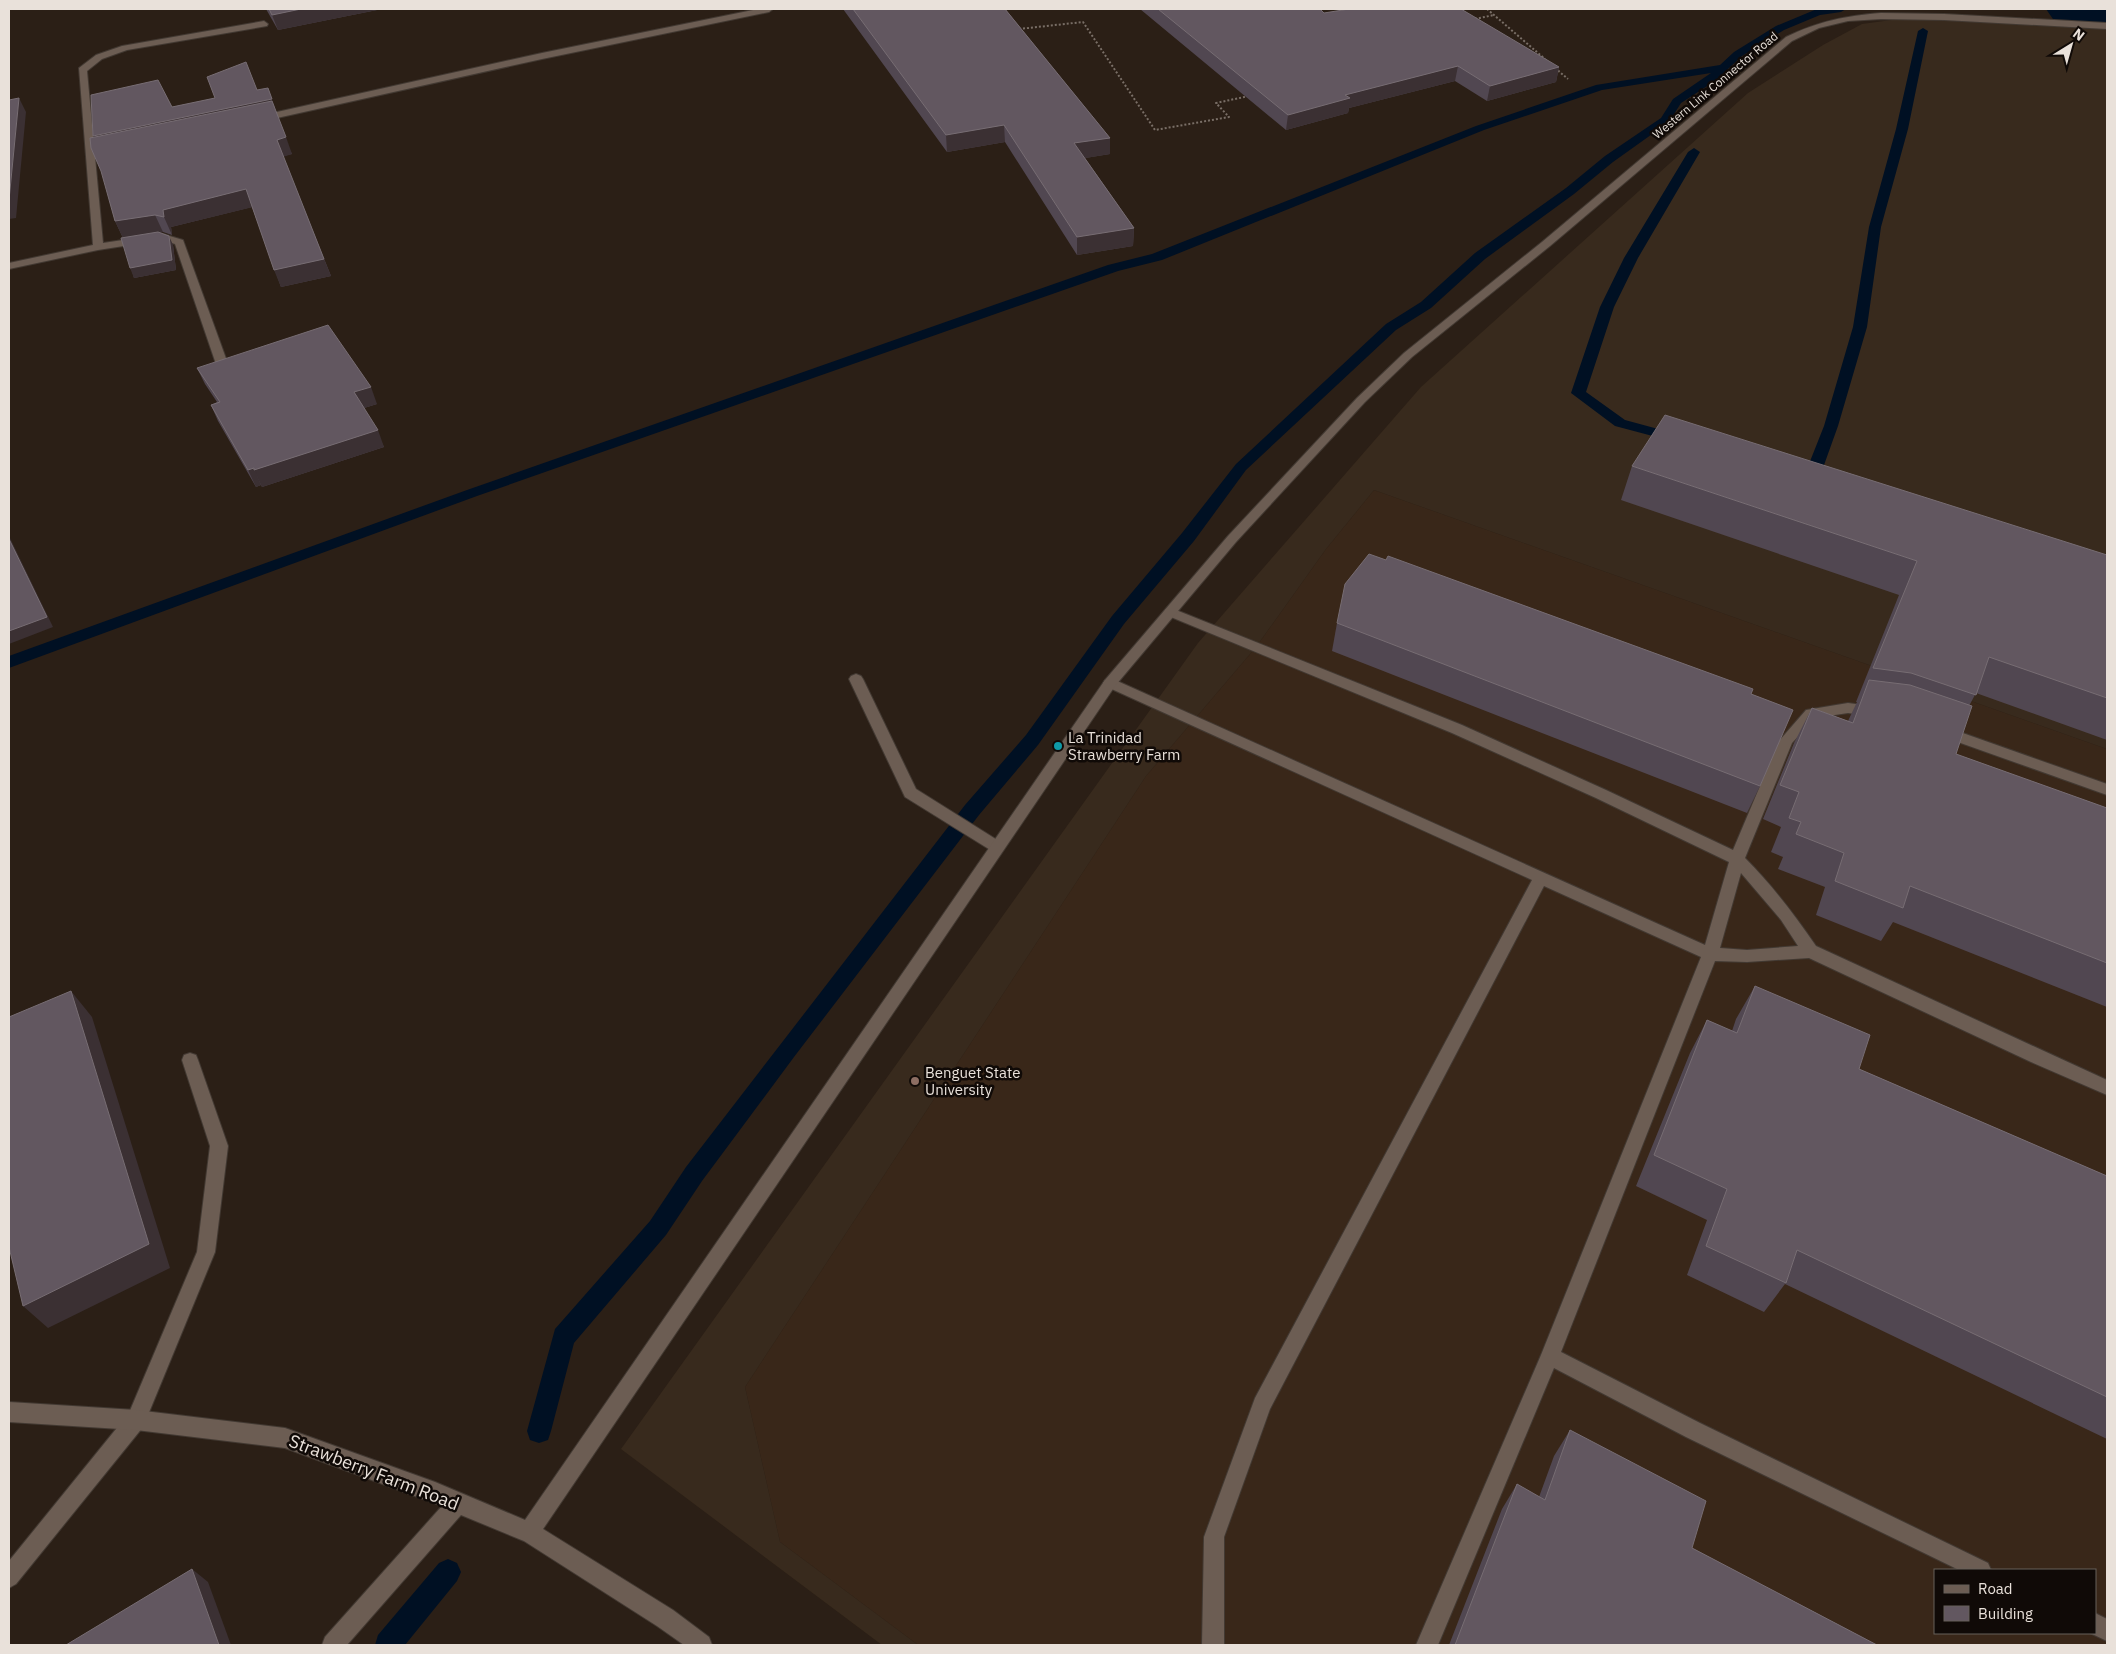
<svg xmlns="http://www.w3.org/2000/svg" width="2116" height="1654" font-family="'IBM Plex Sans',sans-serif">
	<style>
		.built { fill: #392719; fill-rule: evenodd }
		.education { fill: #382a1d }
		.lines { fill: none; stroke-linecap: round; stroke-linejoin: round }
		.stream { fill: #001023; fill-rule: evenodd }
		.river { fill: #001023; fill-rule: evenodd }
		.lane-casing { stroke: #423932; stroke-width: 2 }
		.street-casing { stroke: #423932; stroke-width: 2 }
		.path { stroke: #796e66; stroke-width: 2; stroke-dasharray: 2 2; stroke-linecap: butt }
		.lane { fill: #6c5d53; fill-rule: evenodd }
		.street { fill: #6c5d53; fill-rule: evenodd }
		.wall { fill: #514751 }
		.shaded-wall { fill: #3b3033 }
		.building { fill: #625760; stroke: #776d73 }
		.culture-dot { fill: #0f9aa8; stroke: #100a07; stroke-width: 2 }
		.education-dot { fill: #8d6e63; stroke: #100a07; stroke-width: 2 }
		.labels { text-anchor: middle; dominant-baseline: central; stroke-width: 5; stroke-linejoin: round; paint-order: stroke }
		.far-street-label { font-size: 12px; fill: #e9e1da; stroke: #100a07 }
		.poi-label { font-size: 15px; fill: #e9e1da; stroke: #100a07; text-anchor: start }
		.near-street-label { font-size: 18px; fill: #e9e1da; stroke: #100a07 }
	</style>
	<rect width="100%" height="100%" fill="#2b1f16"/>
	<path class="built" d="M 1374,490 L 2107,749 L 2107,1645 L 918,1645 L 780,1542 L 745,1387 L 1146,776 L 1256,647 L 1326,549 ZM 1935,1570 L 2095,1570 L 2095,1633 L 1935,1633 Z"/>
	<polygon class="education" points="1899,19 2107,26 2107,749 1374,490 1326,549 1256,647 1146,776 745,1387 780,1542 918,1645 882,1645 621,1449 1198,643 1421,387 1748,93 1823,45 1862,24"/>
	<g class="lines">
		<g class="stream">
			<polygon points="1817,9 1846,9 1841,12 1820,15 1784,30 1742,56 1715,81 1681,103 1669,122 1613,162 1574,194 1485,259 1431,308 1396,330 1246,470 1194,541 1124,624 1038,745 979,815 794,1057 702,1181 666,1235 574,1343 551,1431 548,1440 539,1443 530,1440 527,1431 555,1329 650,1221 686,1167 780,1045 965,805 1026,735 1112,616 1182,533 1236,464 1386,324 1421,302 1475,253 1566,188 1605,156 1661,118 1673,99 1711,73 1602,90 1484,130 1162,260 1118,271 477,496 9,668 9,656 467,490 1108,265 1152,254 1476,126 1596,85 1720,65 1734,52 1776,26"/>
			<polygon points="1923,28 1928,31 1908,129 1881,227 1867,327 1838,426 1819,479 1816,482 1806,482 1803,479 1824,426 1853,327 1869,227 1896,129 1918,31"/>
			<polygon points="1694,148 1700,152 1638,258 1614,307 1586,392 1625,420 1684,436 1686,439 1684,442 1679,443 1615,426 1571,393 1600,307 1624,258 1688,152"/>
			<polygon points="448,1559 457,1563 461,1572 457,1581 405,1645 375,1645 378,1635 439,1563"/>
		</g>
		<polygon class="river" points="2046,9 2107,9 2107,29 2077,27 2055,22"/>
		<g class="lane-casing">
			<g id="lane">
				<path d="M 1171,608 L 1462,725 L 1606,790 L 1733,850 L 1779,741 L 1806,710 L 1848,703 L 1878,707 L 1880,711 L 1878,715 L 1873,716 L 1848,713 L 1815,718 L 1792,743 L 1745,858 C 1772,885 1794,914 1816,946 L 2107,1080 L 2107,1095 L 2031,1062 L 1809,958 L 1747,962 L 1715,961 L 1561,1352 L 1700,1423 L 1988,1563 L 1991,1570 L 1959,1570 L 1686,1437 L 1554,1368 L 1438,1645 L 1416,1645 L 1541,1355 L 1701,957 L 1544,886 L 1270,1409 L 1224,1537 L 1224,1645 L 1202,1645 L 1204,1537 L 1255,1398 L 1532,880 L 1105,686 L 1103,683 L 1105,680 L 1115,680 L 1705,945 L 1729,862 L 1596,798 L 1452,733 L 1166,615 L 1164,612 L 1166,609 ZM 1741,873 L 1781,920 L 1798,946 L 1747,950 L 1720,948 Z"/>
				<polygon points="856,674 861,676 863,679 916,789 1002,843 1005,847 1002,851 997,853 992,851 905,797 849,679 851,676"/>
				<polygon points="1943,726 2107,784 2107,795 1938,735 1936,731 1938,727"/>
				<polygon points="190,1053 196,1055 198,1060 228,1146 215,1252 143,1427 16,1584 9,1588 9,1561 129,1413 197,1252 210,1146 182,1060 184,1055"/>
				<polygon points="2095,1613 2107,1619 2107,1641 2090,1633 2095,1633"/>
			</g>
		</g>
		<g class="street-casing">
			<g id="street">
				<polygon points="758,9 773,9 769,12 542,59 259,122 254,119 259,116 542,53"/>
				<path d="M 1881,13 L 1944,14 L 2107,23 L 2107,29 L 1944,20 L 1881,19 L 1848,21 L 1819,28 L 1792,41 L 1550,246 L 1412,357 L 1365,402 L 1236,542 L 1115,686 L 543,1529 L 673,1610 L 709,1637 L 712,1645 L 684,1645 L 657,1626 L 524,1541 L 461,1515 L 347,1645 L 322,1645 L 325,1637 L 442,1506 L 285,1448 L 136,1430 L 9,1422 L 9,1402 L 136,1410 L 285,1428 L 435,1482 L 525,1520 L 1105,680 L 1228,536 L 1357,398 L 1404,353 L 1542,242 L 1786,37 C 1819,21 1845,16 1881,13 Z"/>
				<polygon points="264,21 268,24 267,26 127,50 102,59 87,71 103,243 163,234 183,240 228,364 226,366 222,367 216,364 175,244 162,240 98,250 9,269 9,263 93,245 79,68 96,55 122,46"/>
			</g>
		</g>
		<g class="path">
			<polyline points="1487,9 1545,59"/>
			<polyline points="1475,19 1494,15"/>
			<polyline points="1019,29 1083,22 1155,130 1229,117 1216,103 1249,96"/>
			<polyline points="1555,68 1568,79"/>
		</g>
		<use href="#lane" class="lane"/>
		<use href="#street" class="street"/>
	</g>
	<g class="wall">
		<polygon points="266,9 382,9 278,30"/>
		<polygon points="843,9 1005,9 1110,138 1110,154 1085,158 1134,228 1133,246 1077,255 1005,142 947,152"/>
		<polygon points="1140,9 1320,9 1324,13 1559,67 1556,82 1487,101 1455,81 1349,108 1348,113 1286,130"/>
		<polygon points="257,90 292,154 283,156 331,276 281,287 252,207 171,227 172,235 163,232 159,233 173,245 176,270 134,278 123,238 115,221 94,138 172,107"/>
		<polygon points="197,368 377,404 364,408 384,447 262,487 261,485 256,487 218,421 211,405 217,402 205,384"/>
		<polygon points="1632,466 2107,555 2107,740 1976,693 1969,706 1956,754 2107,808 2107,1007 1893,922 1881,941 1816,915 1825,887 1778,869 1783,857 1771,852 1781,827 1763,819 1794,743 1812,708 1848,721 1857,702 1856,702 1899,595 1621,500"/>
		<polygon points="1337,623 1751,694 1760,786 1747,813 1332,651"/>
		<polygon points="1755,986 1859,1069 2107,1176 2107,1439 1785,1284 1764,1312 1687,1275 1707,1220 1636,1186 1690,1053 1707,1020 1732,1031 1736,1019"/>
		<polygon points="1570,1430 1692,1548 1877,1645 1449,1645 1502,1509 1517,1484 1539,1497 1554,1456"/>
	</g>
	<g class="shaded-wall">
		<polygon points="301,9 382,9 278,30 272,15"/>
		<polygon points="1458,66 1455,81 1349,108 1348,113 1286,130 1288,115 1345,95"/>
		<polygon points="1559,67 1556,82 1487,101 1490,86"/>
		<polygon points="19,98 26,112 16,218 9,219 9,200"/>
		<polygon points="272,99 275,108 98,146 93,136"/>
		<polygon points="1004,125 1005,142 947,152 946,135"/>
		<polygon points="286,137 292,154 283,157 277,140"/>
		<polygon points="1110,138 1110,154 1074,160 1074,143"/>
		<polygon points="246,189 253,207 171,227 172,235 164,217 163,210"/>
		<polygon points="155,215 163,232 123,238 115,221"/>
		<polygon points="1134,228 1133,246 1077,255 1077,237"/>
		<polygon points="169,236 173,245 176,270 134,278 130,268"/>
		<polygon points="324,259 331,276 281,287 274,270"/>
		<polygon points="371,387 377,404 361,409 354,392"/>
		<polygon points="378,430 384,447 262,487 254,470"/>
		<polygon points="254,468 261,485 256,487 248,470"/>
		<polygon points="9,536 53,627 9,644"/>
		<polygon points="71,991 92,1017 170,1268 48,1328 23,1306"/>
		<polygon points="192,1569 208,1582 231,1645 219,1645"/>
	</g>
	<g class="building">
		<polygon points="269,9 301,9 272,15"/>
		<polygon points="853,9 1005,9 1110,138 1074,143 1134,228 1077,237 1004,125 946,135"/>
		<polygon points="1158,9 1320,9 1324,13 1349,9 1461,9 1559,67 1490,86 1458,66 1345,95 1350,98 1288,115"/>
		<polygon points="246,62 257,90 268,88 272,99 93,136 91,95 158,80 172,107 215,98 207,77"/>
		<polygon points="19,98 9,200 9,100"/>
		<polygon points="272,101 286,137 277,140 324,259 274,270 246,189 163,210 164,217 155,215 115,221 101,171 91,148 90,138"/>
		<polygon points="158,232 169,236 172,260 130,268 121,238"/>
		<polygon points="328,325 371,387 354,392 378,430 254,470 254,468 248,470 211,405 220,402 197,368"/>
		<polygon points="1665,415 2107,555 2107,698 1989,657 1976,695 1911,673 1873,668 1917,561 1632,466"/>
		<polygon points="9,539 47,617 9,631"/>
		<polygon points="1369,554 1386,560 1388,556 1753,689 1751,694 1793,710 1760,786 1337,623 1345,584"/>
		<polygon points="1869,680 1910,685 1972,706 1956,754 2107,808 2107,963 1910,886 1903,908 1835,881 1844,853 1796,834 1801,822 1789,818 1799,792 1780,785 1812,708 1853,723"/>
		<polygon points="1755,986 1870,1035 1859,1069 2107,1176 2107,1397 1797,1250 1786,1283 1706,1246 1727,1189 1654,1155 1707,1020 1737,1033"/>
		<polygon points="71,991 149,1244 23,1306 9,1247 9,1017"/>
		<polygon points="1570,1430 1706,1501 1692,1548 1877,1645 1455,1645 1517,1484 1545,1500"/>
		<polygon points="192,1569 219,1645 66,1645"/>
	</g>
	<circle class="culture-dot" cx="1058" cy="746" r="5"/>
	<circle class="education-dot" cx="915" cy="1081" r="5"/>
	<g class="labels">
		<g class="far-street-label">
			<text transform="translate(1715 85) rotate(-40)">Western Link Connector Road</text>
		</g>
		<g class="poi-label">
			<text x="1068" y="737">La Trinidad<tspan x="1068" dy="17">Strawberry Farm</tspan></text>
			<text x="925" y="1072">Benguet State<tspan x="925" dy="17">University</tspan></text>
		</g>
		<g class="near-street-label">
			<text transform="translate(374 1472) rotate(21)">Strawberry Farm Road</text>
		</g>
	</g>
	<rect width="2116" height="1654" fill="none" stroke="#e9e1da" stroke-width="20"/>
	<rect x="1934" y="1569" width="162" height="65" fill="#100a07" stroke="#67605b"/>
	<rect x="1944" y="1585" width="25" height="8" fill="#6c5d53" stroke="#67605b"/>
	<text x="1978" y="1594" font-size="15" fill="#e9e1da">Road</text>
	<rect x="1944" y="1606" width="25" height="15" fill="#625760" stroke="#67605b"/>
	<text x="1978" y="1619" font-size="15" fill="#e9e1da">Building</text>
	<g transform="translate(2071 45) rotate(37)" stroke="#100a07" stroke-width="4" paint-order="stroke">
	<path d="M0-4L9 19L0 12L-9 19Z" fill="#e9e1da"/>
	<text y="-8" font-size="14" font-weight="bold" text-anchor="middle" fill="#e9e1da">N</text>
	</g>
</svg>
